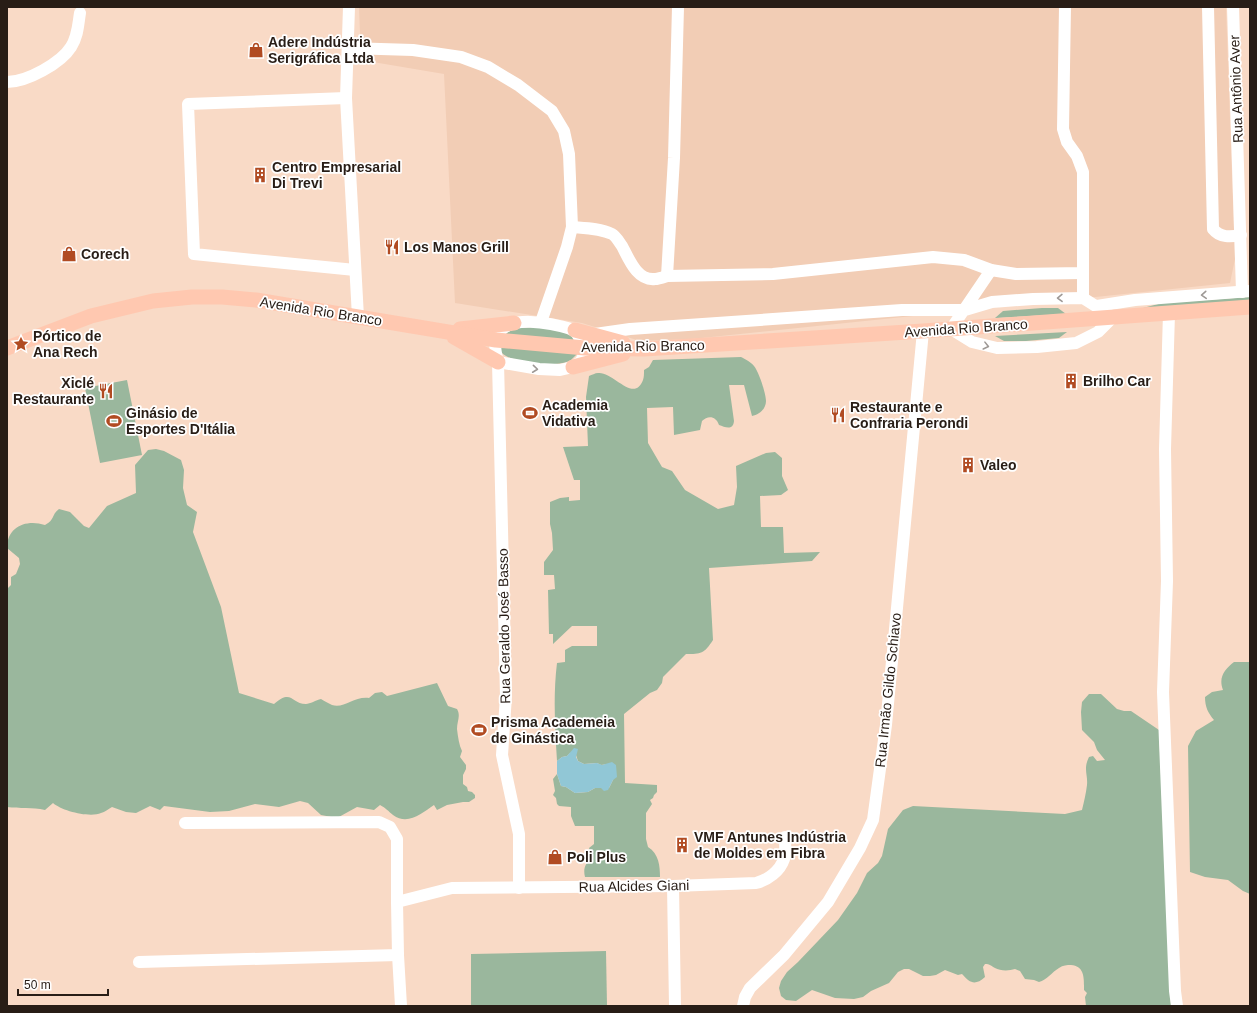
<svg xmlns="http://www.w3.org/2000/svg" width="1257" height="1013" font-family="Arial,sans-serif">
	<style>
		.built { fill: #f2cdb5 }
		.green { fill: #9ab79d }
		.water { fill: #91c7d6 }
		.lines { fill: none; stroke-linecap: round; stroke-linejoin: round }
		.minor { stroke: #fff; stroke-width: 12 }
		.major { stroke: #ffc8b0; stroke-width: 15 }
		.oneway { stroke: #9e9996 }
		.labels { text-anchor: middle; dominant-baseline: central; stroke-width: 3.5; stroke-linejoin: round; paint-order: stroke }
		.poi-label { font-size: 14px; font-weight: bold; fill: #281d16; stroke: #fff; text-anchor: start }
		.street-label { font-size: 14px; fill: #281d16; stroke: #fff }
	</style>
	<rect width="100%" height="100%" fill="#f9dac6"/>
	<polygon class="built" points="359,7 1226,7 1235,259 1230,283 692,339 640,341 582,323 455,303 444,74 361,60"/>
	<g class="green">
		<polygon points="1250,297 1250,301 1143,308 1162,303"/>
		<polygon points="1042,308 1058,308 1066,314 995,318 1003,311"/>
		<polygon points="539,327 562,331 580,342 501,335 518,328"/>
		<polygon points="1067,332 1059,338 1026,341 1004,341 995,336"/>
		<path d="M 498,346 L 578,353 C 576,355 573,358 571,360 C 557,368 515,364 503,354 C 501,352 499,348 498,346 Z"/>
		<path d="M 741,357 C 745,359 751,362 754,366 C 759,372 766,394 766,401 C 766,409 759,415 752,416 L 744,385 L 729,385 L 734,421 C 733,431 725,427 719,425 C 716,416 708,415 702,421 L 700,430 L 674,435 L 673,407 L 647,408 L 648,443 L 662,467 L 672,471 L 685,490 L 718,509 L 734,505 L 737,487 L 736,466 L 766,453 L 775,452 L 782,458 L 782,476 L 788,490 L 781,495 L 760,496 L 761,527 L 783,527 L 784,553 L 820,552 L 812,561 L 709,568 L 713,640 C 704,654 701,654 686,654 L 663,677 L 662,683 L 657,690 L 650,693 L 624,714 L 625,783 L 657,785 L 657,792 L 654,795 L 653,798 L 650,800 L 652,804 L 646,813 L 646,839 L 648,847 C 659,854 660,866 660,877 L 585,877 C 583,869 585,863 592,858 L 589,848 L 594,844 L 594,826 L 575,826 L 571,816 L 571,807 L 559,806 L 557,804 L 556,798 L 553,795 L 555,791 L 553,779 L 557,774 L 561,786 L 566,787 L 575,793 L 588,792 L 595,788 L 609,788 C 613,780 616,775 616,766 L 608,764 L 601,765 L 597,763 L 584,764 L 578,761 L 576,755 L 570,753 L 567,756 L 562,757 L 557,761 C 555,728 553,695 557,663 L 565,662 L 565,650 L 572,646 L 597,646 L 597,626 L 572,626 L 553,644 L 553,634 L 549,634 L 548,590 L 555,589 L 554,575 L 544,575 L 544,562 L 553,550 L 552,533 L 550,524 L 550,502 L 560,498 L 569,497 L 569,501 L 580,500 L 580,480 L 574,480 L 563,447 L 588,446 L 586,397 L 589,376 C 592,375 595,373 598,373 C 613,371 634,404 643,380 C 644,377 644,374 644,370 L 649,367 L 653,360 Z"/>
		<polygon points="127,380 142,455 100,463 85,388"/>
		<path d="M 156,449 L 164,451 L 181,460 L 184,470 L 183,488 L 187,505 L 197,512 L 193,532 L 221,607 L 239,693 L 274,704 C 292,688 291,704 306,704 C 310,704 316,700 321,699 C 324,701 328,703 332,705 C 344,709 354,696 369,698 L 375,693 L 382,692 L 387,696 L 437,683 L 448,706 L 457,709 C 461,716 457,721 457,729 C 458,737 459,745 462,751 L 460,757 L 466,765 L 466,769 L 463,775 L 463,784 L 467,787 L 468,791 L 472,792 L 475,795 L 475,798 L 469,802 L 463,802 L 447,805 L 437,810 L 434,805 C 422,813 408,826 393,815 C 388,811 386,808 380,805 L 374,810 L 357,807 L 337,818 L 321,815 L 308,803 L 300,801 L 279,807 L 255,804 L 229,811 L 210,812 L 164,806 L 160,810 L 150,806 L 136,813 L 126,812 L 112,807 C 108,809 105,812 101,813 C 90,818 62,811 53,803 L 45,810 C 32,807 20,809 7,807 L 7,589 L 11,585 L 11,577 L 16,574 L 20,564 L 19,558 L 7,548 C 7,526 27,519 45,525 C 55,520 51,515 59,509 L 70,512 L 84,526 L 89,528 L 107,506 L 136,493 L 135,465 L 148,450 Z"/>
		<path d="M 1234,662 L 1250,662 L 1250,894 L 1243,891 L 1228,880 L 1205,877 L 1190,872 L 1188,746 L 1196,731 L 1214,720 C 1208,713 1205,707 1205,697 L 1212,692 L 1223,690 C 1218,677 1225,669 1234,662 Z"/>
		<path d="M 1089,694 L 1101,694 L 1117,709 L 1124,711 L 1131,711 L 1159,730 L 1171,1006 L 1086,1006 L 1085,997 L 1087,993 L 1084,990 C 1084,979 1085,966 1071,965 C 1067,965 1063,965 1059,968 C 1052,972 1047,980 1039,982 L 1034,980 L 1025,979 L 1020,971 L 1015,969 C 1009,971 1000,971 995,968 C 991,966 990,964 985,964 L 983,967 L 985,977 C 975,986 970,983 962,974 L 958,975 L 945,970 L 936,975 L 930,976 L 923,976 L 909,969 L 904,969 L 898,972 L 889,983 L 871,991 L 863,997 L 854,999 L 835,998 L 812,990 L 796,1001 L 786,1000 L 781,996 L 779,988 L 781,981 L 787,972 L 798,962 L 838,920 L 857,893 L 867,873 L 878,863 L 882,856 L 888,829 L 903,810 L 913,806 L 1065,814 L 1082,810 C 1084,802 1086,793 1087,785 C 1088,774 1083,769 1089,757 L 1093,756 L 1097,761 L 1105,760 L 1097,750 L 1094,742 L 1082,730 L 1081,712 L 1082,702 Z"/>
		<polygon points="606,951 607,1006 471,1006 471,954"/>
	</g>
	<polygon class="water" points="574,748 578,749 576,757 578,761 584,764 597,763 602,765 612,762 616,765 617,777 613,780 608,790 604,791 601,788 595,788 588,792 575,793 566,787 561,786 557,774 557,761 562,757 567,756"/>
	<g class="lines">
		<g class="minor">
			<polyline points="349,7 346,98 358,317"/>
			<path d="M 1208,7 L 1213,229 C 1220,238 1231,237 1241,235"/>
			<polyline points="1233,7 1242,292"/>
			<polyline points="348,48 413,50 461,57 488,67 518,85 552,111 564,131 569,154 572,227 567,247 541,322"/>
			<path d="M 7,82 C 27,82 61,63 71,47 C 78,36 78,25 80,13"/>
			<polyline points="346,98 188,104 194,254 355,270"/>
			<path d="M 572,227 C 584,228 600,228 612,234 C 616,236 619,242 622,246 C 629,259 637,281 655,279 C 659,279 664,277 667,276 L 773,274 L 933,257 L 964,260 L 991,270 L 1016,274 L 1083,273 L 1083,172 L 1077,156 L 1067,142 L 1063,129 L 1065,7"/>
			<polyline points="667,276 674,158 678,7"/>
			<polyline points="1083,298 1083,273"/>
			<polyline points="1097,306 1135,300 1250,291"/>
			<polyline points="1169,313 1165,449 1167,581 1163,692 1175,991 1177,1006"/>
			<polyline points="595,334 630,329 902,310 965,310 992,302 1033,299 1083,298 1113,317 1098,332 1076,343 1037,347 997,348 972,342 951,329 991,270"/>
			<path d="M 498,362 L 539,369 L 560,370 L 573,367 L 581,361 L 584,355 L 585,348 L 575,330 C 555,324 502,311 496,340 C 494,347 496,355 498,362 L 506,696 L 502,755 L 519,834 L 519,888"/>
			<polyline points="185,823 379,822 390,827 397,839 397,902"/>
			<polyline points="673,886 675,1006"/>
			<polyline points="398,955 401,1006"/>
			<path d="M 139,962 L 398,955 L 397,902 L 452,888 L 673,886 L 756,883 C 768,880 780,871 784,859 C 786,852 785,844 785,837"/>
			<polyline points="743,1006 745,997 750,988 784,955 828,902 860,848 873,820 886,725 923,331"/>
		</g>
		<g class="major">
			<polyline points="460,329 514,323"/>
			<polyline points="575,330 623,343"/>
			<polyline points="454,337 498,362"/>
			<polyline points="7,348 91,316 153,301 192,297 222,297 256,300 496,340 585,348 644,349 923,331 1250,307"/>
			<polyline points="573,367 623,354"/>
		</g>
	</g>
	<defs><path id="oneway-chevron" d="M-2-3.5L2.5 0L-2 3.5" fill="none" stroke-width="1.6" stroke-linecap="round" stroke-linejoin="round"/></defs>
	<g class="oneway">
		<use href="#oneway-chevron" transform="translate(1204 295) rotate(176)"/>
		<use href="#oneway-chevron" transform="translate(1060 298) rotate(179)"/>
		<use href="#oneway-chevron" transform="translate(986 346) rotate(14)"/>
		<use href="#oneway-chevron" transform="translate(535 369) rotate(6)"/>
	</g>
	<defs>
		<g id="shop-bare" transform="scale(1.2)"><path d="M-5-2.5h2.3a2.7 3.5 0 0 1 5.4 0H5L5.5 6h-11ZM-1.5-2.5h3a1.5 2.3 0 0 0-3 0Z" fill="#b14b22" stroke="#fff" stroke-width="2.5" paint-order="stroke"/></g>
		<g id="building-bare" transform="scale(1.2)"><path d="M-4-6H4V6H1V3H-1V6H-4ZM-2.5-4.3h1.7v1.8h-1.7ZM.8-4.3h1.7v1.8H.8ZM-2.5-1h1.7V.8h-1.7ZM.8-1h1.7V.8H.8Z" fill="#b14b22" stroke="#fff" stroke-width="2.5" paint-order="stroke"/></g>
		<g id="restaurant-bare" transform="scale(1.2)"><path d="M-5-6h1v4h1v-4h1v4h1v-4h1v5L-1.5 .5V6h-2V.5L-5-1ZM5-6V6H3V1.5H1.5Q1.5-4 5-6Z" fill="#b14b22" stroke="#fff" stroke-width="2.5" paint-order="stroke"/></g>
		<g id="sight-bare" transform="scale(1.2)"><path d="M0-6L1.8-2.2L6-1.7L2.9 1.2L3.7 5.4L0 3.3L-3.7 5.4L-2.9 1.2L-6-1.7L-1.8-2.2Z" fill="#b14b22" stroke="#fff" stroke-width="2.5" paint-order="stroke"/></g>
		<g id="stadium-bare" transform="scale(1.2)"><path d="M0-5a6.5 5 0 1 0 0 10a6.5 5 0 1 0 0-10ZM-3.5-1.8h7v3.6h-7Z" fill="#b14b22" stroke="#fff" stroke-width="2.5" paint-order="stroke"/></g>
	</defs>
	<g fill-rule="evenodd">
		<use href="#shop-bare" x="256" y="50"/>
		<use href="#building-bare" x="260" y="175"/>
		<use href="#restaurant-bare" x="392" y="247"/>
		<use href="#shop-bare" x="69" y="254"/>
		<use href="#sight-bare" x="21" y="344"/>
		<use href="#building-bare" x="1071" y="381"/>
		<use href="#restaurant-bare" x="106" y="391"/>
		<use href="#stadium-bare" x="530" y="413"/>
		<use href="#restaurant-bare" x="838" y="415"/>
		<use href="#stadium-bare" x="114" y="421"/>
		<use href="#building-bare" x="968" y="465"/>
		<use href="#stadium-bare" x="479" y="730"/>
		<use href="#building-bare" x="682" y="845"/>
		<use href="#shop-bare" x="555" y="857"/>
	</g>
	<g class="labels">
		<g class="poi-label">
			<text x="268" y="42">Adere Indústria<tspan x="268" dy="16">Serigráfica Ltda</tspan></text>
			<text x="272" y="167">Centro Empresarial<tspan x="272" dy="16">Di Trevi</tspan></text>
			<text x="404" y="247">Los Manos Grill</text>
			<text x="81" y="254">Corech</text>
			<text x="33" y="336">Pórtico de<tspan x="33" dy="16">Ana Rech</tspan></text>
			<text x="1083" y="381">Brilho Car</text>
			<text x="94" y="383" text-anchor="end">Xiclé<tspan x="94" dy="16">Restaurante</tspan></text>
			<text x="542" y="405">Academia<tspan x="542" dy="16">Vidativa</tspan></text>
			<text x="850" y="407">Restaurante e<tspan x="850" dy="16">Confraria Perondi</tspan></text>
			<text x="126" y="413">Ginásio de<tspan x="126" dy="16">Esportes D'Itália</tspan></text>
			<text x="980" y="465">Valeo</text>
			<text x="491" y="722">Prisma Academeia<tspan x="491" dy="16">de Ginástica</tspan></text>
			<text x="694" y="837">VMF Antunes Indústria<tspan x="694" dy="16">de Moldes em Fibra</tspan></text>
			<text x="567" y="857">Poli Plus</text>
		</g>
		<g class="street-label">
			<text transform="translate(1236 89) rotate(-92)">Rua Antônio Aver</text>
			<text transform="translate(321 311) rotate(9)">Avenida Rio Branco</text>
			<text transform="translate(966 328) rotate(-4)">Avenida Rio Branco</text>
			<text transform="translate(643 346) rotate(-1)">Avenida Rio Branco</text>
			<text transform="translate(504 626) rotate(-91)">Rua Geraldo José Basso</text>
			<text transform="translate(888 690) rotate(-84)">Rua Irmão Gildo Schiavo</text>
			<text transform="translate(634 886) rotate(-1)">Rua Alcides Giani</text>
		</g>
	</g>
	<rect width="1257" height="1013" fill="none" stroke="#281d16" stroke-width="16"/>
	<path d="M18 989v6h90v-6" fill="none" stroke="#281d16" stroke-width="2"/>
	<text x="24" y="989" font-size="12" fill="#281d16" stroke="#ffffff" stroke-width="3" paint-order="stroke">50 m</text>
</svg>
